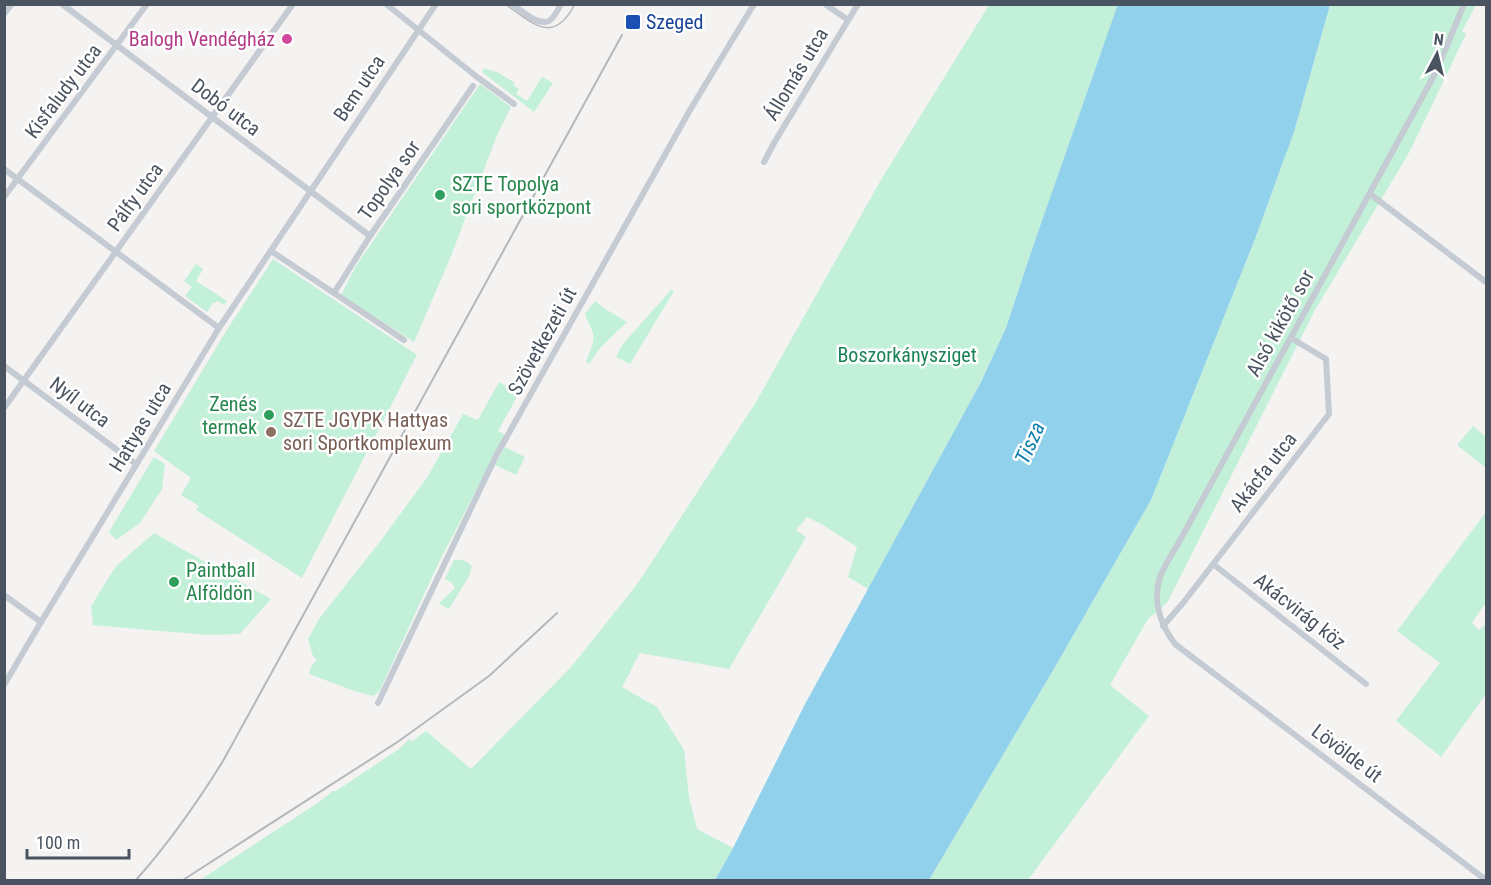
<svg xmlns="http://www.w3.org/2000/svg" width="1491" height="885" font-family="'Roboto Condensed',sans-serif">
	<style>
		.green { fill: #c3f0d8 }
		.water { fill: #91d1ec }
		.lines { fill: none; stroke-linecap: round; stroke-linejoin: round }
		.street { stroke: #c4cbd3; stroke-width: 6 }
		.tram { stroke: #b5b7bc; stroke-width: 1.5 }
		.rail { stroke: #b5b7bc; stroke-width: 2 }
		.transit-dot { fill: #1a4fb4; stroke: #fff; stroke-width: 2 }
		.hotel-dot { fill: #d1479c; stroke: #fff; stroke-width: 2 }
		.leisure-dot { fill: #2e9e5b; stroke: #fff; stroke-width: 2 }
		.education-dot { fill: #8d6e63; stroke: #fff; stroke-width: 2 }
		.labels { text-anchor: middle; dominant-baseline: central; stroke-width: 5; stroke-linejoin: round; paint-order: stroke }
		.transit-label { font-size: 20px; fill: #164399; stroke: #fff; text-anchor: start }
		.hotel-label { font-size: 20px; fill: #b23c85; stroke: #fff; text-anchor: end }
		.street-label { font-size: 20px; fill: #4a5460; stroke: #fff }
		.leisure-label { font-size: 20px; fill: #27864d; stroke: #fff; text-anchor: start }
		.park-label { font-size: 20px; fill: #198357; stroke: #fff }
		.education-label { font-size: 20px; fill: #785e54; stroke: #fff; text-anchor: start }
		.water-label { font-size: 21px; font-style: italic; fill: #0e7fae; stroke: #fff }
	</style>
	<rect width="100%" height="100%" fill="#f4f3f2"/>
	<g class="green">
		<polygon points="989,5 1118,5 1031,252 1006,328 981,382 868,589 848,577 857,547 823,525 807,517 796,530 806,537 729,669 640,653 622,687 657,707 684,750 689,797 697,829 733,848 715,880 200,880 319,802 333,791 336,791 399,749 409,739 412,741 426,731 471,769 571,667 638,583 756,402 882,178"/>
		<polygon points="1330,5 1476,5 1462,31 1466,34 1410,151 1314,312 1167,603 1148,619 1110,685 1149,716 1028,880 929,880 1055,667 1151,500 1255,239 1294,132"/>
		<polygon points="484,68 499,73 515,83 513,85 519,89 516,94 527,101 542,77 553,83 534,112 482,72"/>
		<polygon points="480,84 511,107 498,133 451,256 414,342 341,295 356,266"/>
		<polygon points="273,259 417,355 302,578 196,510 199,506 181,495 191,478 154,451 225,333"/>
		<polygon points="196,264 203,269 196,281 227,301 224,305 217,301 215,303 213,303 207,312 185,296 192,287 184,281"/>
		<polygon points="671,290 674,291 630,364 616,357 622,345"/>
		<path d="M 595,301 L 607,310 L 627,322 L 600,348 L 589,364 L 586,362 C 589,353 595,343 593,333 C 591,327 587,321 585,314 Z"/>
		<polygon points="499,382 519,393 498,431 505,435 438,564 380,690 374,696 357,692 312,675 309,673 312,665 317,660 313,656 308,639 319,619 382,539 428,476 463,414 478,420"/>
		<polygon points="1473,426 1486,437 1486,468 1457,445"/>
		<polygon points="505,447 525,457 516,475 495,465"/>
		<polygon points="154,457 165,464 162,489 140,523 116,540 109,532"/>
		<polygon points="1486,512 1486,602 1472,623 1479,630 1486,624 1486,694 1441,757 1396,721 1440,663 1397,631"/>
		<polygon points="154,533 271,599 240,634 207,635 93,625 91,606 116,566"/>
		<path d="M 454,560 C 461,559 468,561 472,567 L 469,576 L 449,609 L 439,604 C 444,597 450,594 455,588 L 452,583 L 445,579 Z"/>
	</g>
	<polygon class="water" points="1118,4 1330,5 1294,132 1255,239 1151,500 1055,667 929,880 715,880 733,848 804,706 981,382 1006,328 1031,252"/>
	<g class="lines">
		<g class="street">
			<polyline points="62,4 370,236"/>
			<polyline points="386,4 477,77 514,104"/>
			<path d="M 512,4 C 521,10 537,26 549,21 C 554,18 558,10 561,4"/>
			<polyline points="825,4 848,20"/>
			<path d="M 1464,4 L 1437,70 L 1178,544 C 1172,554 1164,566 1160,577 C 1152,601 1161,625 1175,644 L 1486,880"/>
			<polyline points="4,14 12,4"/>
			<polyline points="764,162 774,143 858,4"/>
			<polyline points="4,169 219,328"/>
			<polyline points="1370,194 1486,282"/>
			<polyline points="4,197 147,4"/>
			<polyline points="271,251 334,293 370,236 473,86"/>
			<polyline points="334,293 404,340"/>
			<polyline points="4,366 136,464"/>
			<polyline points="4,408 293,4"/>
			<polyline points="1213,564 1366,684"/>
			<polyline points="4,595 41,622"/>
			<polyline points="1163,626 1183,603 1329,414 1326,359 1291,338"/>
			<polyline points="4,685 41,622 219,328 436,4"/>
			<polyline points="378,703 496,456 690,110 754,4"/>
		</g>
		<path class="tram" d="M 505,4 C 533,23 553,46 575,4"/>
		<g class="rail">
			<path d="M 136,880 C 169,843 197,803 223,761 L 622,35"/>
			<polyline points="183,880 399,741 489,676 557,613"/>
		</g>
	</g>
	<rect class="transit-dot" x="625" y="14" width="16" height="16" rx="3"/>
	<circle class="hotel-dot" cx="287" cy="39" r="6"/>
	<g class="leisure-dot">
		<circle cx="440" cy="195" r="6"/>
		<circle cx="269" cy="415" r="6"/>
		<circle cx="174" cy="582" r="6"/>
	</g>
	<circle class="education-dot" cx="271" cy="432" r="6"/>
	<g class="labels">
		<g class="transit-label">
			<text x="646" y="22">Szeged</text>
		</g>
		<g class="hotel-label">
			<text x="275" y="39">Balogh Vendégház</text>
		</g>
		<g class="street-label">
			<text transform="translate(796 74) rotate(-59)">Állomás utca</text>
			<text transform="translate(359 88) rotate(-56)">Bem utca</text>
			<text transform="translate(63 91) rotate(-53)">Kisfaludy utca</text>
			<text transform="translate(226 107) rotate(37)">Dobó utca</text>
			<text transform="translate(389 180) rotate(-55)">Topolya sor</text>
			<text transform="translate(135 197) rotate(-54)">Pálfy utca</text>
			<text transform="translate(1280 323) rotate(-61)">Alsó kikötő sor</text>
			<text transform="translate(542 341) rotate(-61)">Szövetkezeti út</text>
			<text transform="translate(80 402) rotate(37)">Nyíl utca</text>
			<text transform="translate(140 427) rotate(-59)">Hattyas utca</text>
			<text transform="translate(1263 472) rotate(-52)">Akácfa utca</text>
			<text transform="translate(1300 611) rotate(38)">Akácvirág köz</text>
			<text transform="translate(1347 753) rotate(37)">Lövölde út</text>
		</g>
		<g class="leisure-label">
			<text x="452" y="184">SZTE Topolya<tspan x="452" dy="23">sori sportközpont</tspan></text>
			<text x="257" y="404" text-anchor="end">Zenés<tspan x="257" dy="23">termek</tspan></text>
			<text x="186" y="570">Paintball<tspan x="186" dy="23">Alföldön</tspan></text>
		</g>
		<g class="park-label">
			<text x="907" y="355">Boszorkánysziget</text>
		</g>
		<g class="education-label">
			<text x="283" y="420">SZTE JGYPK Hattyas<tspan x="283" dy="23">sori Sportkomplexum</tspan></text>
		</g>
		<g class="water-label">
			<text transform="translate(1030 443) rotate(-66)">Tisza</text>
		</g>
	</g>
	<rect width="1491" height="885" fill="none" stroke="#4a5460" stroke-width="12"/>
	<g transform="translate(1437 54) rotate(7)" stroke="#ffffff" stroke-width="4.5" paint-order="stroke">
	<path d="M0-4.5L10 22L0 15L-10 22Z" fill="#4a5460"/>
	<text y="-9" font-size="16" font-weight="bold" text-anchor="middle" fill="#4a5460">N</text>
	</g>
	<path d="M27 849v9h102v-9" fill="none" stroke="#4a5460" stroke-width="3"/>
	<text x="36" y="849" font-size="18" fill="#4a5460" stroke="#ffffff" stroke-width="4.5" paint-order="stroke">100 m</text>
</svg>
